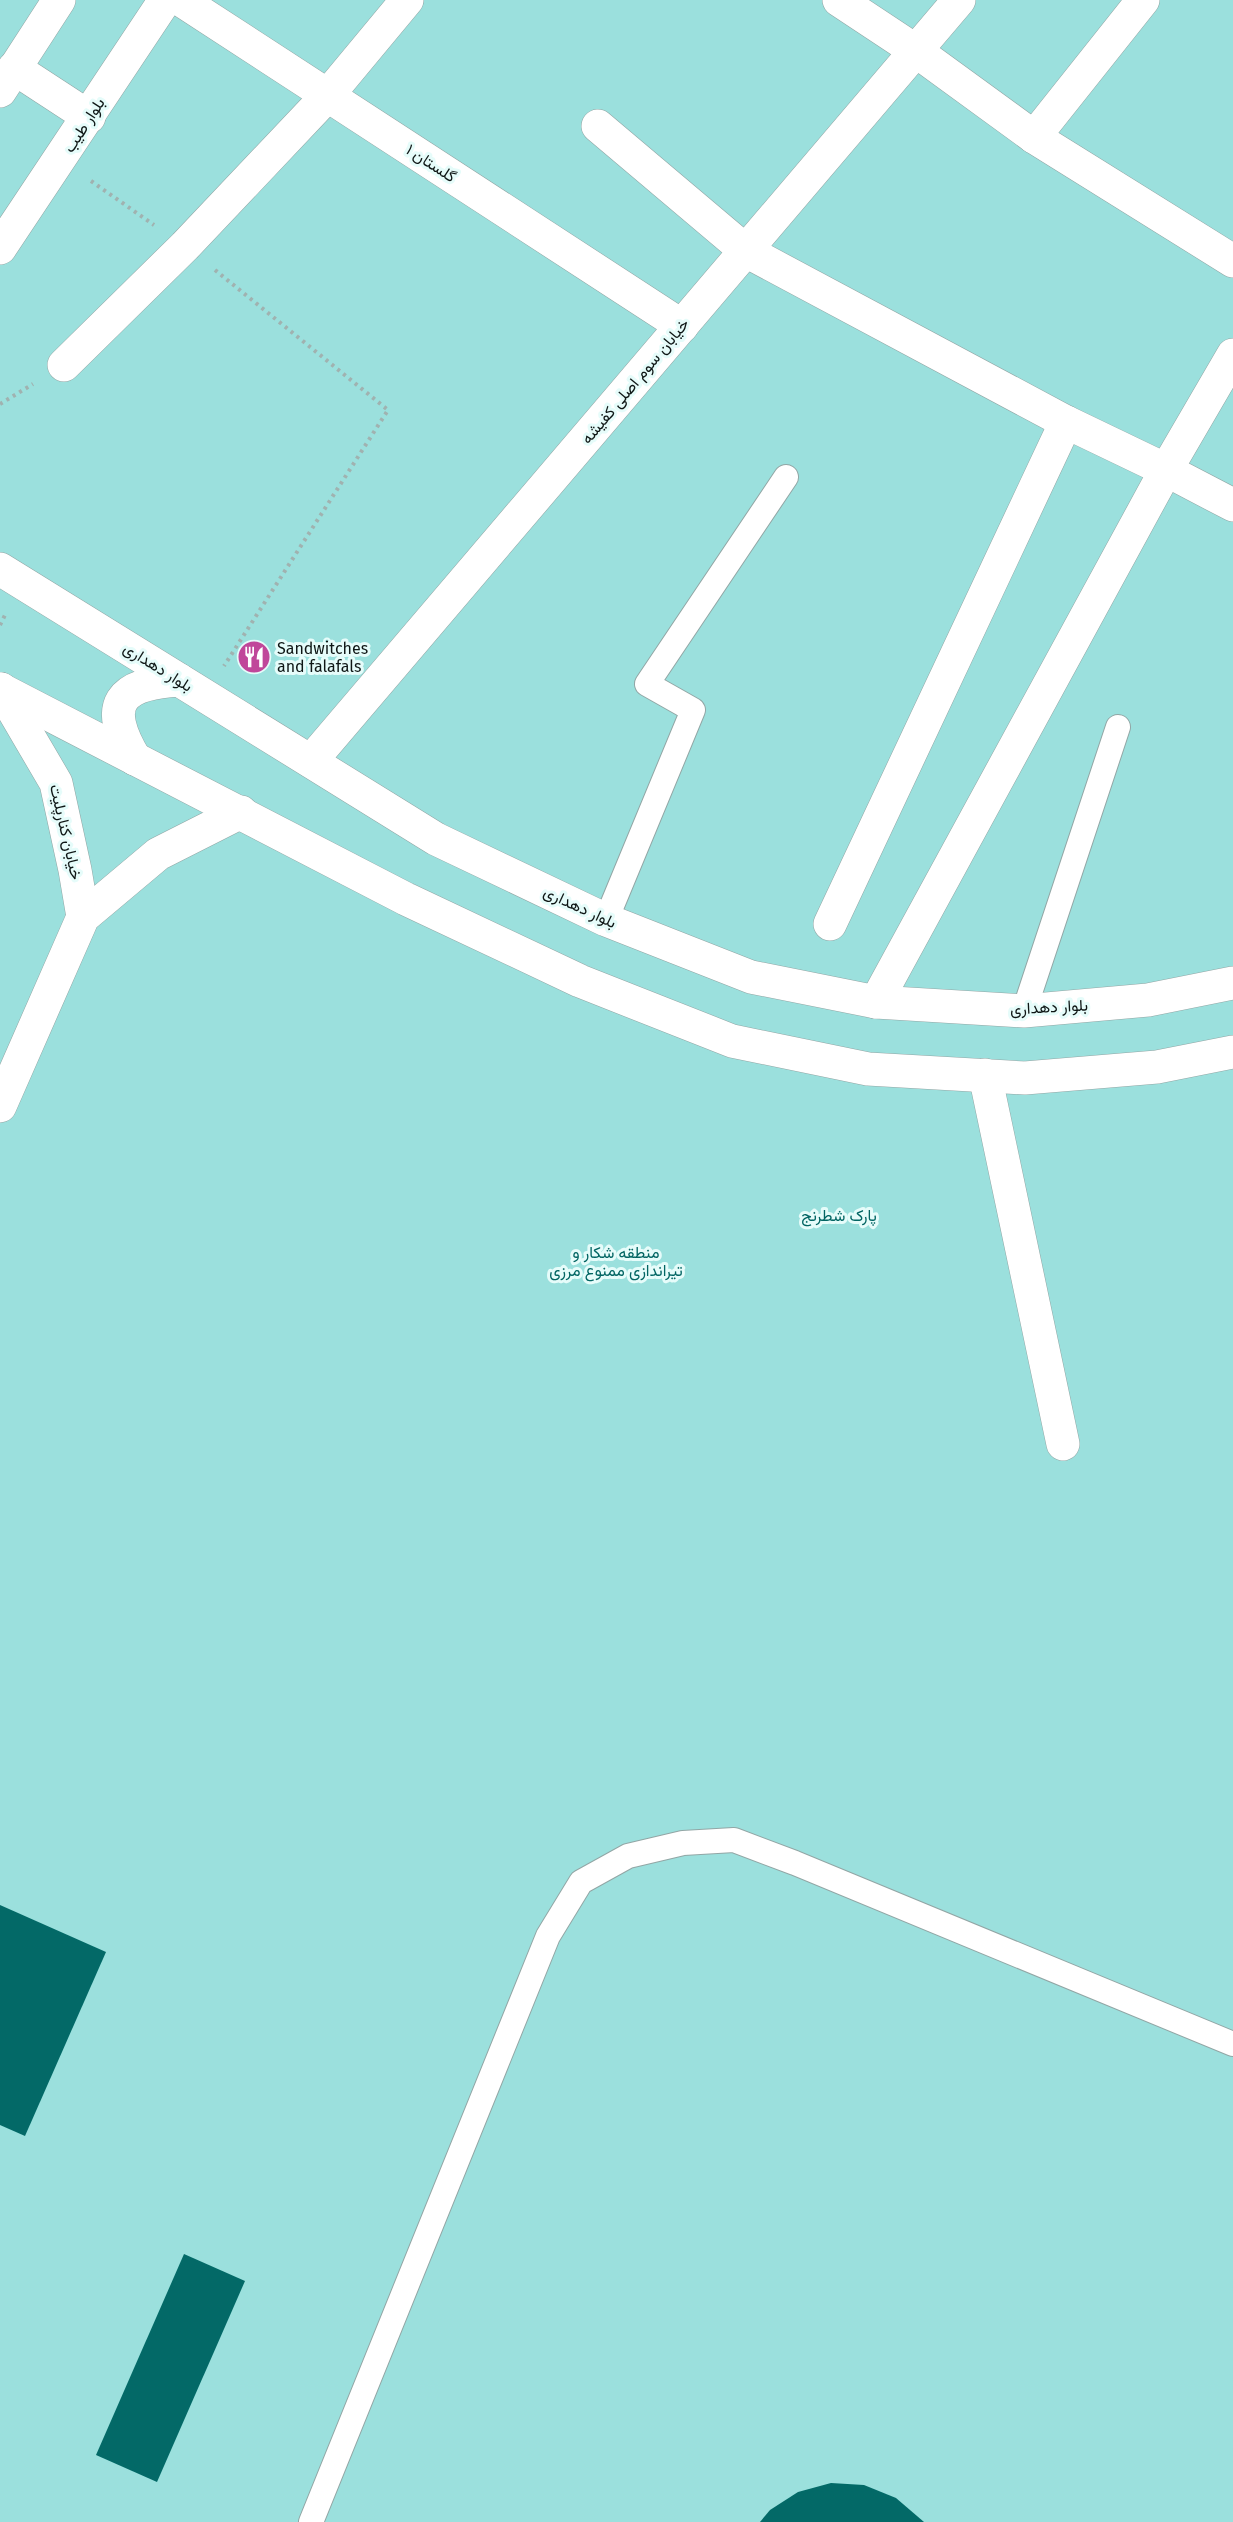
<svg xmlns="http://www.w3.org/2000/svg" width="1233" height="2522" font-family="'Fira Sans',Vazirmatn,sans-serif">
	<style>
		.green { fill: #9be0dd }
		.building { fill: #036967 }
		.lines { fill: none; stroke-linecap: round; stroke-linejoin: round }
		.service-casing { stroke: #92a6a5; stroke-width: 26 }
		.minor-casing { stroke: #92a6a5; stroke-width: 34 }
		.tertiary-casing { stroke: #92a6a5; stroke-width: 34 }
		.secondary-casing { stroke: #92a6a5; stroke-width: 34 }
		.primary-casing { stroke: #92a6a5; stroke-width: 34 }
		.path { stroke: #a0b2b0; stroke-width: 4; stroke-dasharray: 3 4.5; stroke-linecap: butt }
		.service { stroke: #fff; stroke-width: 24 }
		.minor { stroke: #fff; stroke-width: 33 }
		.tertiary { stroke: #fff; stroke-width: 33 }
		.secondary { stroke: #fff; stroke-width: 33 }
		.primary { stroke: #fff; stroke-width: 33 }
		.labels { text-anchor: middle; dominant-baseline: central; stroke-width: 6; stroke-linejoin: round; paint-order: stroke }
		.street-label { font-size: 16px; fill: #0e1615; stroke: #e6fcfa }
		.poi-label { font-size: 16px; fill: #0e1615; stroke: #e6fcfa; text-anchor: start }
		.park-label { font-size: 16px; fill: #026563; stroke: #e6fcfa }
	</style>
	<rect width="100%" height="100%" fill="#e6fcfa"/>
	<rect class="green" x="0" y="0" width="1233" height="2522"/>
	<g class="building">
		<polygon points="0,1905 106,1952 25,2136 0,2125"/>
		<polygon points="184,2254 245,2281 157,2482 96,2455"/>
		<polygon points="831,2483 864,2485 896,2498 924,2522 760,2522 770,2510 798,2492"/>
	</g>
	<g class="lines">
		<g class="service-casing">
			<g id="service">
				<polyline points="606,920 693,710 647,684 786,477"/>
				<polyline points="1024,1011 1118,727"/>
				<polyline points="311,2522 548,1936 581,1882 628,1856 683,1843 734,1840 795,1863 1233,2044"/>
			</g>
		</g>
		<g class="minor-casing">
			<g id="minor">
				<polyline points="181,0 682,326"/>
				<polyline points="839,0 916,51 1034,137 1233,261"/>
				<polyline points="598,126 746,251 1066,422 1166,470 1233,505"/>
				<polyline points="1034,137 1143,0"/>
				<polyline points="64,365 185,246 328,95 407,0"/>
				<polyline points="830,924 1066,422"/>
				<polyline points="876,1002 1166,470 1233,355"/>
				<polyline points="985,1075 1063,1444"/>
			</g>
		</g>
		<g class="tertiary-casing">
			<polyline id="tertiary" points="311,761 959,0"/>
		</g>
		<g class="secondary-casing">
			<g id="secondary">
				<polyline points="0,569 436,839 606,920 751,977 876,1002 1024,1011 1148,1000 1233,983"/>
				<polyline points="0,689 406,899 580,981 732,1041 868,1069 1025,1078 1157,1067 1233,1052"/>
				<polyline points="1,689 56,783 75,870 83,917"/>
				<path d="M 135,759 C 102,704 119,684 179,680"/>
				<polyline points="0,1106 83,917 158,854 241,812"/>
			</g>
		</g>
		<g class="primary-casing">
			<g id="primary">
				<polyline points="14,68 89,117"/>
				<polyline points="0,91 59,0"/>
				<polyline points="0,248 165,0"/>
			</g>
		</g>
		<g class="path">
			<polyline points="91,181 154,225"/>
			<polyline points="215,270 388,410 224,666"/>
			<polyline points="0,404 33,384"/>
			<polyline points="0,625 5,615"/>
		</g>
		<use href="#service" class="service"/>
		<use href="#minor" class="minor"/>
		<use href="#tertiary" class="tertiary"/>
		<use href="#secondary" class="secondary"/>
		<use href="#primary" class="primary"/>
	</g>
	<defs>
		<g id="restaurant-disc" transform="scale(1.725)"><circle r="9.5" fill="#c0479a" stroke="#e6fcfa"/><path d="M-5-6h1v4h1v-4h1v4h1v-4h1v5L-1.5 .5V6h-2V.5L-5-1ZM5-6V6H3V1.5H1.5Q1.5-4 5-6Z" fill="#fff"/></g>
	</defs>
	<g fill-rule="evenodd">
		<use href="#restaurant-disc" x="254" y="657"/>
	</g>
	<g class="labels">
		<g class="street-label">
			<text transform="translate(84 125) rotate(-57)">بلوار طیب</text>
			<text transform="translate(431 163) rotate(33)">گلستان ۱</text>
			<text transform="translate(635 381) rotate(-50)">خیابان سوم اصلی کفیشه</text>
			<text transform="translate(158 667) rotate(32)">بلوار دهداری</text>
			<text transform="translate(66 832) rotate(77)">خیابان کنارپلیت</text>
			<text transform="translate(580 907) rotate(25)">بلوار دهداری</text>
			<text transform="translate(1049 1007) rotate(-3)">بلوار دهداری</text>
		</g>
		<g class="poi-label">
			<text x="277" y="648">Sandwitches<tspan x="277" dy="18">and falafals</tspan></text>
		</g>
		<g class="park-label">
			<text x="839" y="1215">پارک شطرنج</text>
			<text x="616" y="1252">منطقه شکار و<tspan x="616" dy="18">تیراندازی ممنوع مرزی</tspan></text>
		</g>
	</g>
</svg>
